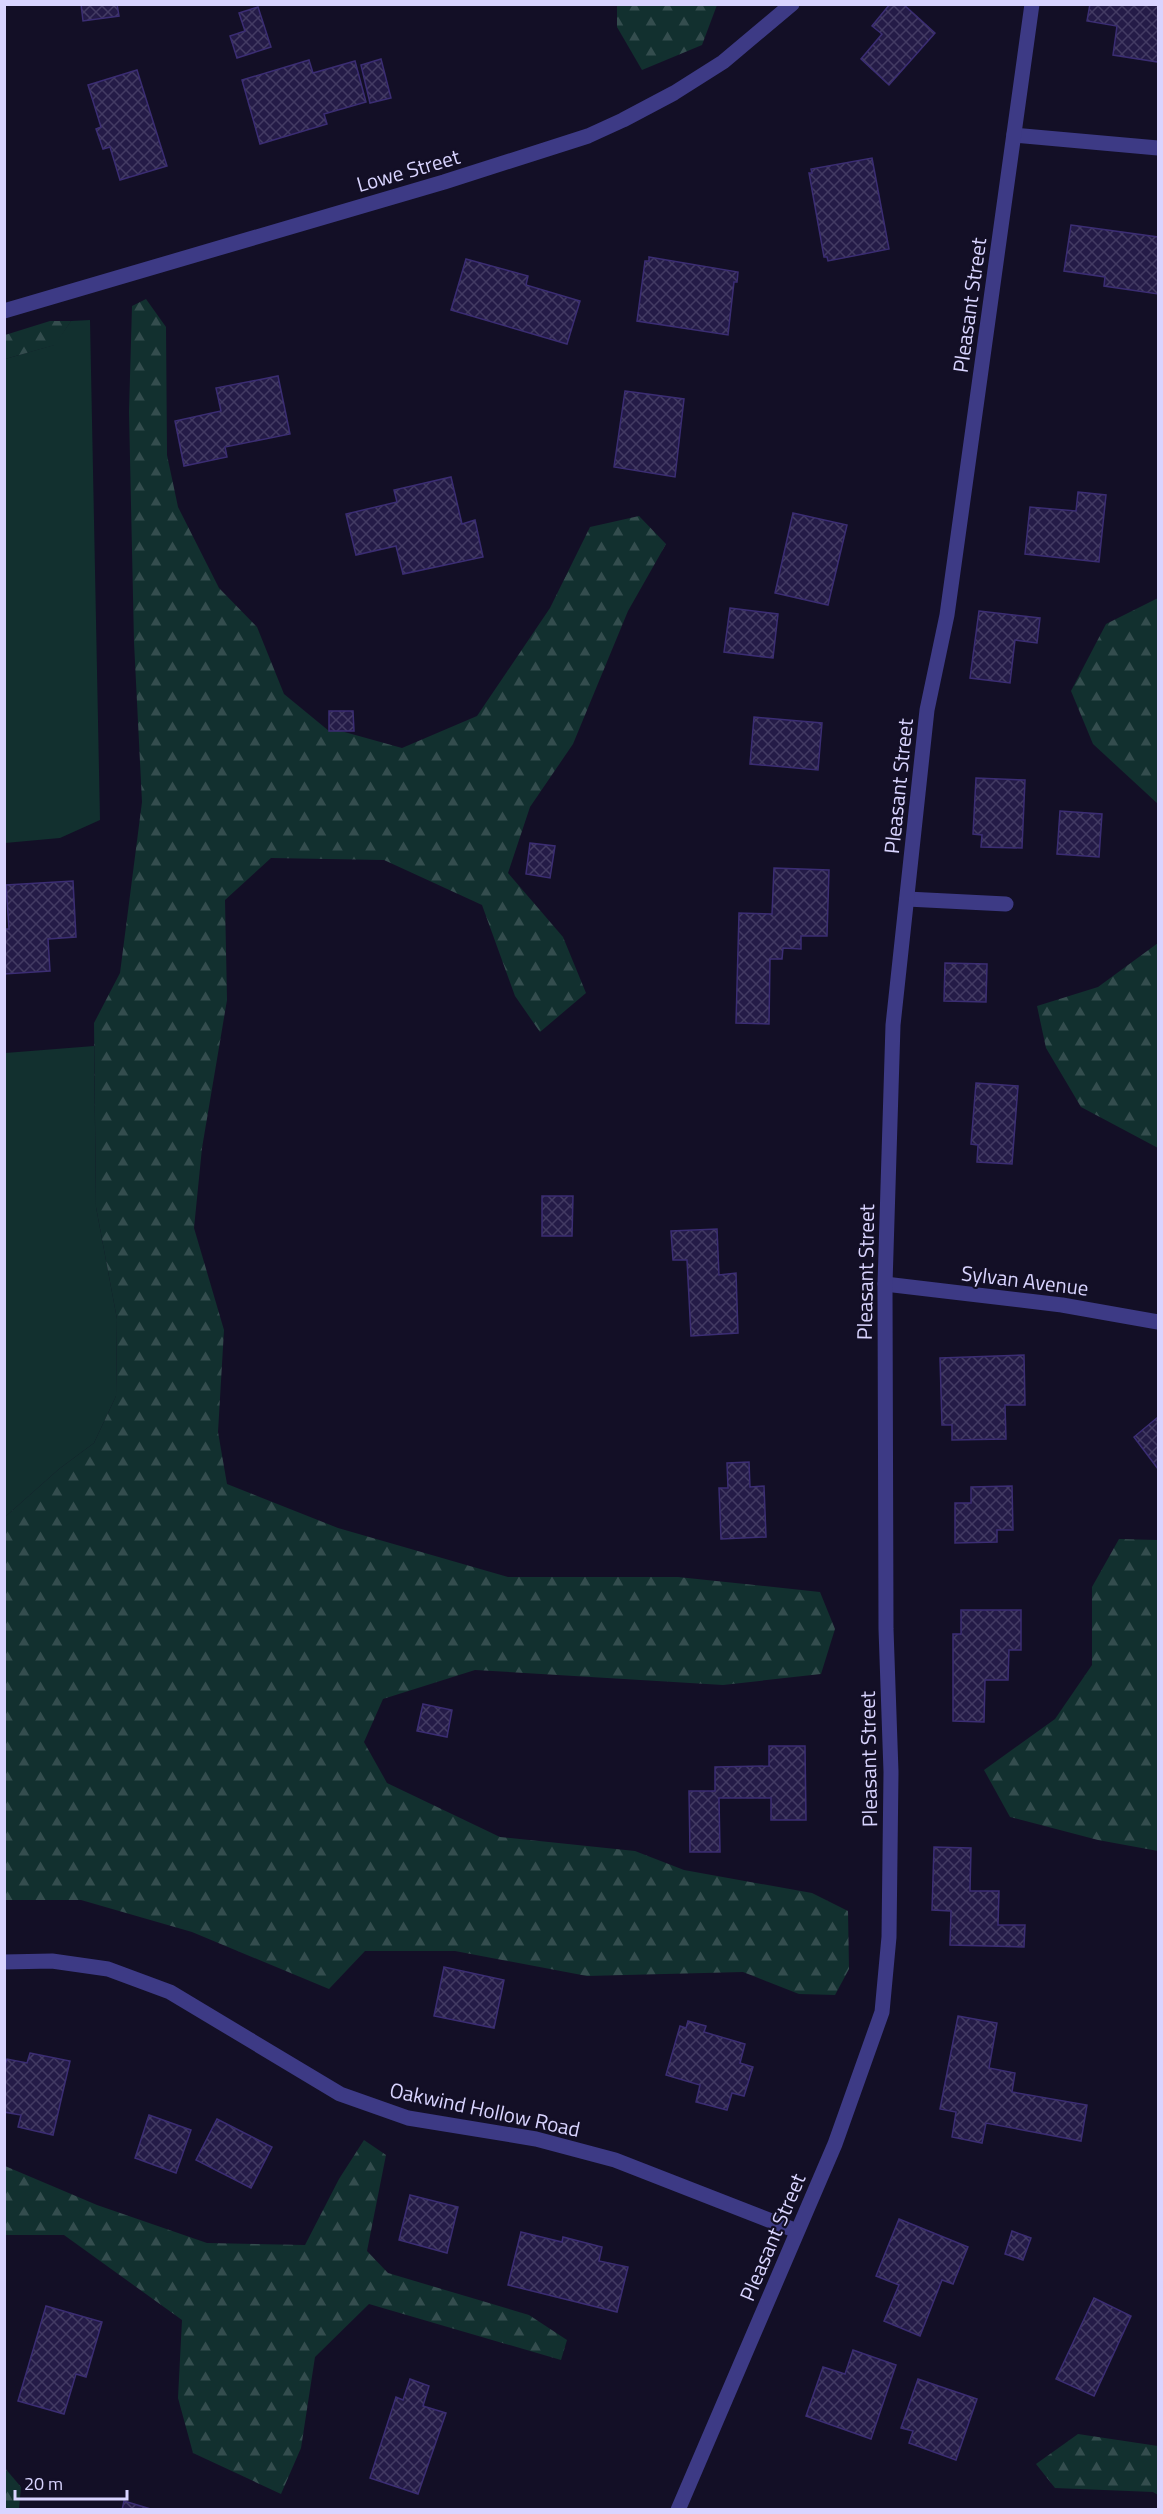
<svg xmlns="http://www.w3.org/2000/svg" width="1163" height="2514" font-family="'Titillium Web',sans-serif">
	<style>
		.green { fill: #12302f }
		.forest { fill: url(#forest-firs) }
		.building { fill: url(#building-cross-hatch); stroke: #3b2d73; stroke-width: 1.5 }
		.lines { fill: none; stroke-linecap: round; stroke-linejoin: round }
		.minor { stroke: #3d3a85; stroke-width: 15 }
		.labels { text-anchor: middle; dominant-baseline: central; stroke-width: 4.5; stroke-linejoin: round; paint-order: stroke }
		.street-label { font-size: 21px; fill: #d9d4ff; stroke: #130f26 }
	</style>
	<defs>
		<pattern id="forest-firs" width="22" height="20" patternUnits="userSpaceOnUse" patternTransform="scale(1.5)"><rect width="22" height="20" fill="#12302f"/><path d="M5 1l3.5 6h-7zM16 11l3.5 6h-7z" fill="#344d4e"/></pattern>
		<pattern id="building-cross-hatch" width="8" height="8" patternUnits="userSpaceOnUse" patternTransform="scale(1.5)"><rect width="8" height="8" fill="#241b47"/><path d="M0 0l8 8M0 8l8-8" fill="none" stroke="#433b63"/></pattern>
	</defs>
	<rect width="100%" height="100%" fill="#130f26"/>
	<g class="green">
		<polygon points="90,320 100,820 60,838 5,843 5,359 54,345 71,321"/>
		<polygon points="94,1046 96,1207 117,1319 116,1396 94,1443 59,1469 5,1517 5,1053"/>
	</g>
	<g class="forest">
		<polygon points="617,5 617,4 717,5 702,45 642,70 617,27"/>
		<polygon points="146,299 166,327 167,455 178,507 219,588 257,627 284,694 329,731 341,731 402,748 477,716 550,608 590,527 639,516 666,544 628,611 573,744 530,807 508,873 563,937 586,993 540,1032 515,996 482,905 384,860 271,858 225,900 227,1000 202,1148 194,1228 224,1330 218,1432 227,1484 338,1528 508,1577 678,1577 820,1592 835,1629 821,1674 723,1685 475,1670 383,1699 364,1742 387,1783 500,1837 635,1851 684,1870 812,1893 848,1911 849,1969 835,1995 799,1994 743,1972 587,1976 455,1951 365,1951 329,1989 192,1932 81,1900 5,1900 5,1517 59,1469 94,1443 116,1396 117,1319 96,1207 94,1023 120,973 142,802 134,642 129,412 132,306"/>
		<polygon points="50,321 71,321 55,345 5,359 5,335"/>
		<polygon points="1158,598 1158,804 1093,744 1071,691 1106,624"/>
		<polygon points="1158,943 1158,1148 1081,1107 1046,1048 1037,1006 1098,987"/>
		<polygon points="1119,1539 1158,1540 1158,1851 1098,1840 1010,1817 984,1770 1055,1719 1092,1665 1092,1587"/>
		<polygon points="364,2140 386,2155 367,2251 388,2273 529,2315 567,2340 561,2360 369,2304 315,2357 301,2448 281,2494 193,2453 178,2398 182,2320 64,2235 5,2235 5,2166 97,2205 207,2243 305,2245 339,2179"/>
		<polygon points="1078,2434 1158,2446 1158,2495 1153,2492 1055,2488 1036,2464"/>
		<polygon points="4,2467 21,2487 19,2509 5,2509"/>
	</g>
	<g class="building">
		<polygon points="81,4 117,4 119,16 83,21"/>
		<polygon points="890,4 903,4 935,33 889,85 861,59 882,34 872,26"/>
		<polygon points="1090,4 1158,5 1158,62 1113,55 1117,26 1087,21"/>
		<polygon points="258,7 271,47 237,58 230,36 245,31 239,13"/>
		<polygon points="381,59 391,98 370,103 361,65"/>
		<polygon points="309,60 313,73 355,61 366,102 324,114 327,124 260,144 242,80"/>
		<polygon points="137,70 167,166 120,180 110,147 103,149 96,129 101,127 88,85"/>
		<polygon points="872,158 889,249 828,261 827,257 824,257 809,173 812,173 811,169"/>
		<polygon points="1071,225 1158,237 1158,294 1104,286 1105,277 1064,271"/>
		<polygon points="649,257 738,272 737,282 734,282 728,335 637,321 645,261 649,261"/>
		<polygon points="466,259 528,276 526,285 580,301 567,344 451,310"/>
		<polygon points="278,376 290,434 225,447 227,457 184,466 175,421 221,411 216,388"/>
		<polygon points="625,391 684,399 675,477 614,467"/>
		<polygon points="451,477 462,524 475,520 483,557 403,574 396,546 356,555 346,514 397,502 394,490"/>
		<polygon points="1078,492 1106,495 1099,562 1025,554 1030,507 1076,511"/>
		<polygon points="793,513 847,525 828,605 775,593"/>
		<polygon points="730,608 778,614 773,658 724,652"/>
		<polygon points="979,611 1040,618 1037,643 1015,640 1010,683 970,678"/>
		<polygon points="329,711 353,711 354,731 329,731"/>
		<polygon points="754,717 822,723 818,770 750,764"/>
		<polygon points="976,778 1025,780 1022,848 981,847 982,835 973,834"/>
		<polygon points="1060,811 1102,814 1099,857 1057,854"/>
		<polygon points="530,843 555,846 550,878 526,874"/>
		<polygon points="774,868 829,870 827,936 801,936 801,949 783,948 782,959 770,959 769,1024 736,1023 739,913 772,914"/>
		<polygon points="73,881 76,937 48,939 50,971 4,974 4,929 9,929 6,885"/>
		<polygon points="945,963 987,964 986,1002 944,1001"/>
		<polygon points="976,1083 1018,1086 1012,1164 977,1162 978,1145 971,1144"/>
		<polygon points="542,1196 573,1196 572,1236 542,1236"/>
		<polygon points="717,1229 719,1275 736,1273 738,1333 691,1336 687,1260 673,1260 671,1231"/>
		<polygon points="1024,1355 1025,1405 1005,1405 1006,1439 952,1440 952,1425 942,1425 940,1358"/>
		<polygon points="1158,1417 1158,1469 1134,1437"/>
		<polygon points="749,1462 750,1487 764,1486 766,1537 721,1539 719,1488 728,1488 727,1463"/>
		<polygon points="1012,1486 1013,1530 997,1530 997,1542 955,1543 955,1503 971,1503 971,1487"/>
		<polygon points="961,1610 1021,1610 1021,1650 1009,1650 1008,1680 985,1680 984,1722 953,1721 953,1634 961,1634"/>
		<polygon points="423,1704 452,1710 447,1737 417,1731"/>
		<polygon points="769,1746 805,1746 806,1820 771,1820 771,1798 719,1798 720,1852 690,1852 689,1791 715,1791 715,1767 769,1766"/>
		<polygon points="934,1847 971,1848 970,1891 999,1891 998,1925 1025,1925 1024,1947 950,1945 951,1911 932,1910"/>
		<polygon points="444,1967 504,1980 494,2028 434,2016"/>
		<polygon points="958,2016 997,2023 989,2068 1015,2073 1012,2092 1087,2105 1081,2141 986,2123 982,2143 952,2137 956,2112 940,2109"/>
		<polygon points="688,2021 706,2026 704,2032 745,2044 740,2063 753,2067 744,2096 732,2093 727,2110 696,2102 700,2085 666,2075 680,2026 686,2028"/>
		<polygon points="30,2053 70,2061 53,2135 18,2127 21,2115 4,2112 4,2067 7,2059 27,2063"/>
		<polygon points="149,2115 191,2130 176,2173 135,2158"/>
		<polygon points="217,2119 272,2147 251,2188 196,2160"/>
		<polygon points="410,2195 458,2207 447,2253 399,2240"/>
		<polygon points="899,2219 968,2247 953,2284 942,2280 920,2336 884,2321 899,2285 876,2276"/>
		<polygon points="1012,2231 1031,2238 1023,2260 1005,2254"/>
		<polygon points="521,2232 562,2242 563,2237 602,2247 599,2261 628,2267 617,2312 508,2285"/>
		<polygon points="1094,2298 1131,2316 1094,2396 1056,2379"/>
		<polygon points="46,2306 102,2322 86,2377 76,2374 64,2414 18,2401"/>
		<polygon points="853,2350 896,2365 871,2439 806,2416 823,2367 845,2374"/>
		<polygon points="410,2379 429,2386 423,2406 446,2413 418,2494 370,2478 396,2397 403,2400"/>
		<polygon points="918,2379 977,2399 956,2460 909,2443 913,2431 901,2428"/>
		<polygon points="124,2501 154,2510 122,2510"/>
	</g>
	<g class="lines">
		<g class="minor">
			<polyline points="1014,135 1158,148"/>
			<polyline points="4,311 444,182 588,136 623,120 674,93 723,62 792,4"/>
			<polyline points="907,899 1006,904"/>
			<polyline points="885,1284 1062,1305 1158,1322"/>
			<polyline points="4,1962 52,1961 108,1969 170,1992 340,2094 408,2118 536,2139 615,2160 797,2231"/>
			<polyline points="678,2510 835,2144 882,2012 889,1937 891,1772 886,1629 885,1284 893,1025 927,710 947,615 1032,4"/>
		</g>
	</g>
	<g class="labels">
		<g class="street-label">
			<text transform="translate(408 170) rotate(-16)">Lowe Street</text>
			<text transform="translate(969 305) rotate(-82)">Pleasant Street</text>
			<text transform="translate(898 786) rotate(-84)">Pleasant Street</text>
			<text transform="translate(865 1272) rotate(-89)">Pleasant Street</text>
			<text transform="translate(1025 1280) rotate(7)">Sylvan Avenue</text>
			<text transform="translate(868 1759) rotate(-91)">Pleasant Street</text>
			<text transform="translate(485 2109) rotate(12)">Oakwind Hollow Road</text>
			<text transform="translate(772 2237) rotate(-67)">Pleasant Street</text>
		</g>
	</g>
	<rect width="1163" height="2514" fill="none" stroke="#d9d4ff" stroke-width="12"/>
	<path d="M15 2490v9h112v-9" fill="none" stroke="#d9d4ff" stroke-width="3"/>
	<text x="24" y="2490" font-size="18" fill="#d9d4ff" stroke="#130f26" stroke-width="4.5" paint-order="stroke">20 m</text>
</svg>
